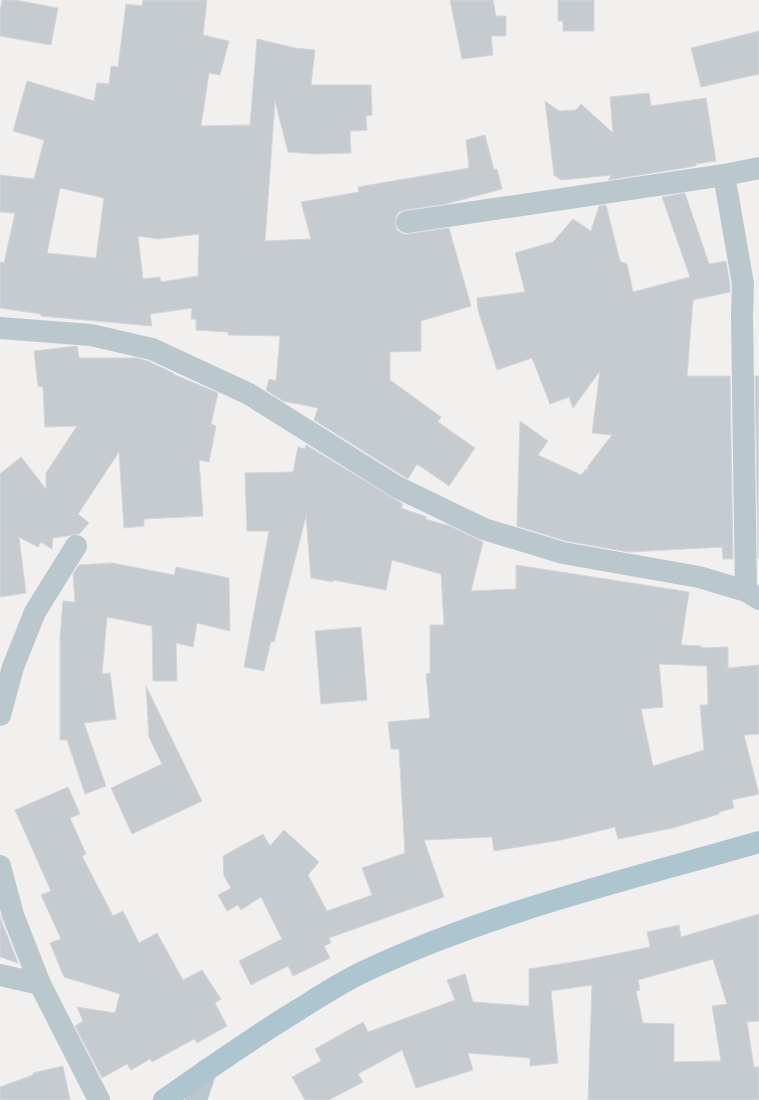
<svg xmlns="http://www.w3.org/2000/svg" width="759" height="1100" font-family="'Fira Sans Condensed',sans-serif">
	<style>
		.building { fill: #c6cbcf; stroke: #d3d6db; fill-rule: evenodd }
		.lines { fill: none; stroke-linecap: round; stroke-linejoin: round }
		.minor { stroke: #bac7cd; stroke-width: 22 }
		.primary { stroke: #adc5cf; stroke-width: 22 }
	</style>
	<rect width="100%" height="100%" fill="#f2efef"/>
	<g class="building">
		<polygon points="2,0 15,0 58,8 51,45 0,36 0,11"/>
		<path d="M 143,0 L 207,0 L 203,35 L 229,41 L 220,75 L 209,73 L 201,126 L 250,125 L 257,39 L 295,48 L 315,50 L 311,85 L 371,85 L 372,115 L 366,116 L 367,130 L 350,131 L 351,153 L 315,154 L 288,152 L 275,101 L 265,241 L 311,239 L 301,202 L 359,192 L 358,187 L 469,168 L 466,140 L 485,135 L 494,170 L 497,169 L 502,189 L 446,204 L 405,210 L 399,212 L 396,217 L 395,223 L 397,230 L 403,234 L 408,234 L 449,228 L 471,306 L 421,321 L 421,351 L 390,352 L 390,380 L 441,417 L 438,422 L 475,448 L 449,486 L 417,464 L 408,479 L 403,476 L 314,420 L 318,408 L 283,401 L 266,390 L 269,379 L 276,381 L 280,336 L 228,335 L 228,332 L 196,330 L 196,319 L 191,319 L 192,308 L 150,314 L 152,326 L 41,316 L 41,314 L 0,308 L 0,262 L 4,263 L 15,213 L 0,212 L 0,175 L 34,179 L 44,140 L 13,131 L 27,81 L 94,101 L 97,83 L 109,84 L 111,66 L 118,67 L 126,4 L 142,6 ZM 60,188 L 104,198 L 96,258 L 47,253 ZM 199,234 L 198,276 L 161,282 L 160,277 L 143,279 L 138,236 L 158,239 Z"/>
		<polygon points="450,0 493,0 496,16 506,16 506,36 491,36 493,55 462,59"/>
		<polygon points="558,0 594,0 594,31 563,31 563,21 558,21"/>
		<polygon points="759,31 759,74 701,87 691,48"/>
		<polygon points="649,93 651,106 706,98 716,161 696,164 696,166 608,180 612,175 561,180 554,175 545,101 559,111 576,110 581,104 613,133 610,97"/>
		<polygon points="685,193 709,264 726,261 730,285 730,292 693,300 687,376 730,376 733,559 723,559 722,547 629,552 566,541 517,526 520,421 548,441 538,455 581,475 586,469 588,470 588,466 612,435 592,433 600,371 573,408 569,397 550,404 532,358 497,370 478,310 477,298 525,292 515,253 553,242 573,219 591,231 599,206 606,205 620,261 627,264 633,292 690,277 662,197"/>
		<polygon points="77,346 79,358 137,358 148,361 173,373 173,374 218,393 211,424 216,426 209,462 199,460 203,516 144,519 144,526 124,528 119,452 78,514 89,523 79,534 53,538 52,549 41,542 38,547 19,537 26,593 0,597 0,474 21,457 46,489 46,473 77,426 45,427 43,387 38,386 34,351"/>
		<polygon points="755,376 759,376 758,558"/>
		<path d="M 306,445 L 403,504 L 401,508 L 427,517 L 425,519 L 450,526 L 483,542 L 471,591 L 516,589 L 516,565 L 689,592 L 681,645 L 701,646 L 701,648 L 728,647 L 728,668 L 759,665 L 759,734 L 744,735 L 759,794 L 732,800 L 734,808 L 719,812 L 719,814 L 673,828 L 618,839 L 615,827 L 561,840 L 494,851 L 492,837 L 424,840 L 444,897 L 329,938 L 331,943 L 324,946 L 330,958 L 293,976 L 288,966 L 251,985 L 239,961 L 282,939 L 261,897 L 241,910 L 238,905 L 227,911 L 218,895 L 231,888 L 224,876 L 223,856 L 263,834 L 270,846 L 284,830 L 319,862 L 308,875 L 327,911 L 372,895 L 362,868 L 405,853 L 399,749 L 391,749 L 388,722 L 430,718 L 426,674 L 430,673 L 430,625 L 444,625 L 441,574 L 392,560 L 386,590 L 333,580 L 333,582 L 311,578 L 306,516 L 274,642 L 271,641 L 264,671 L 244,667 L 269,531 L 247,531 L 245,473 L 293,472 L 298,447 L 305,449 ZM 659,664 L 707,666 L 708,705 L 700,705 L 704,750 L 653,766 L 641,709 L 663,707 Z"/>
		<polygon points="112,563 174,575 176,567 229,578 230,631 197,623 193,647 176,643 177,681 153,681 152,626 107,617 102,674 110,673 116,719 84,723 106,786 85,794 67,740 60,740 60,639 63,601 75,602 73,574 79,565"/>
		<polygon points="361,627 367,700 321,704 315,631"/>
		<polygon points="146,686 202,801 132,834 111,788 162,764 149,737"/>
		<polygon points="68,787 80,814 70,818 86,854 82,856 113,916 123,911 139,943 157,933 183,980 202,970 221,999 215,1003 227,1026 197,1043 194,1039 152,1062 150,1059 131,1070 127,1064 102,1078 75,1026 83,1021 77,1007 115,1013 120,994 64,977 50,943 61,939 41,895 51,891 15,810"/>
		<path d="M 759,914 L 759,1021 L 747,1022 L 754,1067 L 759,1067 L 759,1100 L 588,1100 L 592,985 L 551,991 L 558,1063 L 530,1066 L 530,1058 L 468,1053 L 473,1070 L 416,1088 L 402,1050 L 358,1074 L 363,1082 L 329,1100 L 305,1100 L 292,1077 L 321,1061 L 315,1049 L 363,1022 L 368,1032 L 455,1000 L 447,980 L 465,974 L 473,1002 L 529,1006 L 529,969 L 585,960 L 650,947 L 647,932 L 679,925 L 681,937 ZM 713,959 L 727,1004 L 712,1006 L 721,1061 L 674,1062 L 674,1024 L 643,1023 L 636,991 L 640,990 L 638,980 Z"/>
		<polygon points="0,915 1,920 18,963 0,957"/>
		<polygon points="63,1066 70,1100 0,1100 0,1087 33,1075 33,1073"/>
	</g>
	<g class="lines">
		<g class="minor">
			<polyline points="724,175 743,284 742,315 746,591"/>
			<polyline points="407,222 724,175 759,168"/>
			<polyline points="0,328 91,335 152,349 249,394 397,487 484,529 563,553 699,577 746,591 759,599"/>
			<polyline points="0,715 13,667 35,612 76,546"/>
			<polyline points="0,866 13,915 40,984 99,1100"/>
			<polyline points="0,975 40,984"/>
			<polyline points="196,1100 206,1070"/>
		</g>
		<path class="primary" d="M 164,1100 C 208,1069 252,1038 298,1010 C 319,997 340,983 363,972 C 487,913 627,880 759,842"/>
	</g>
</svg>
